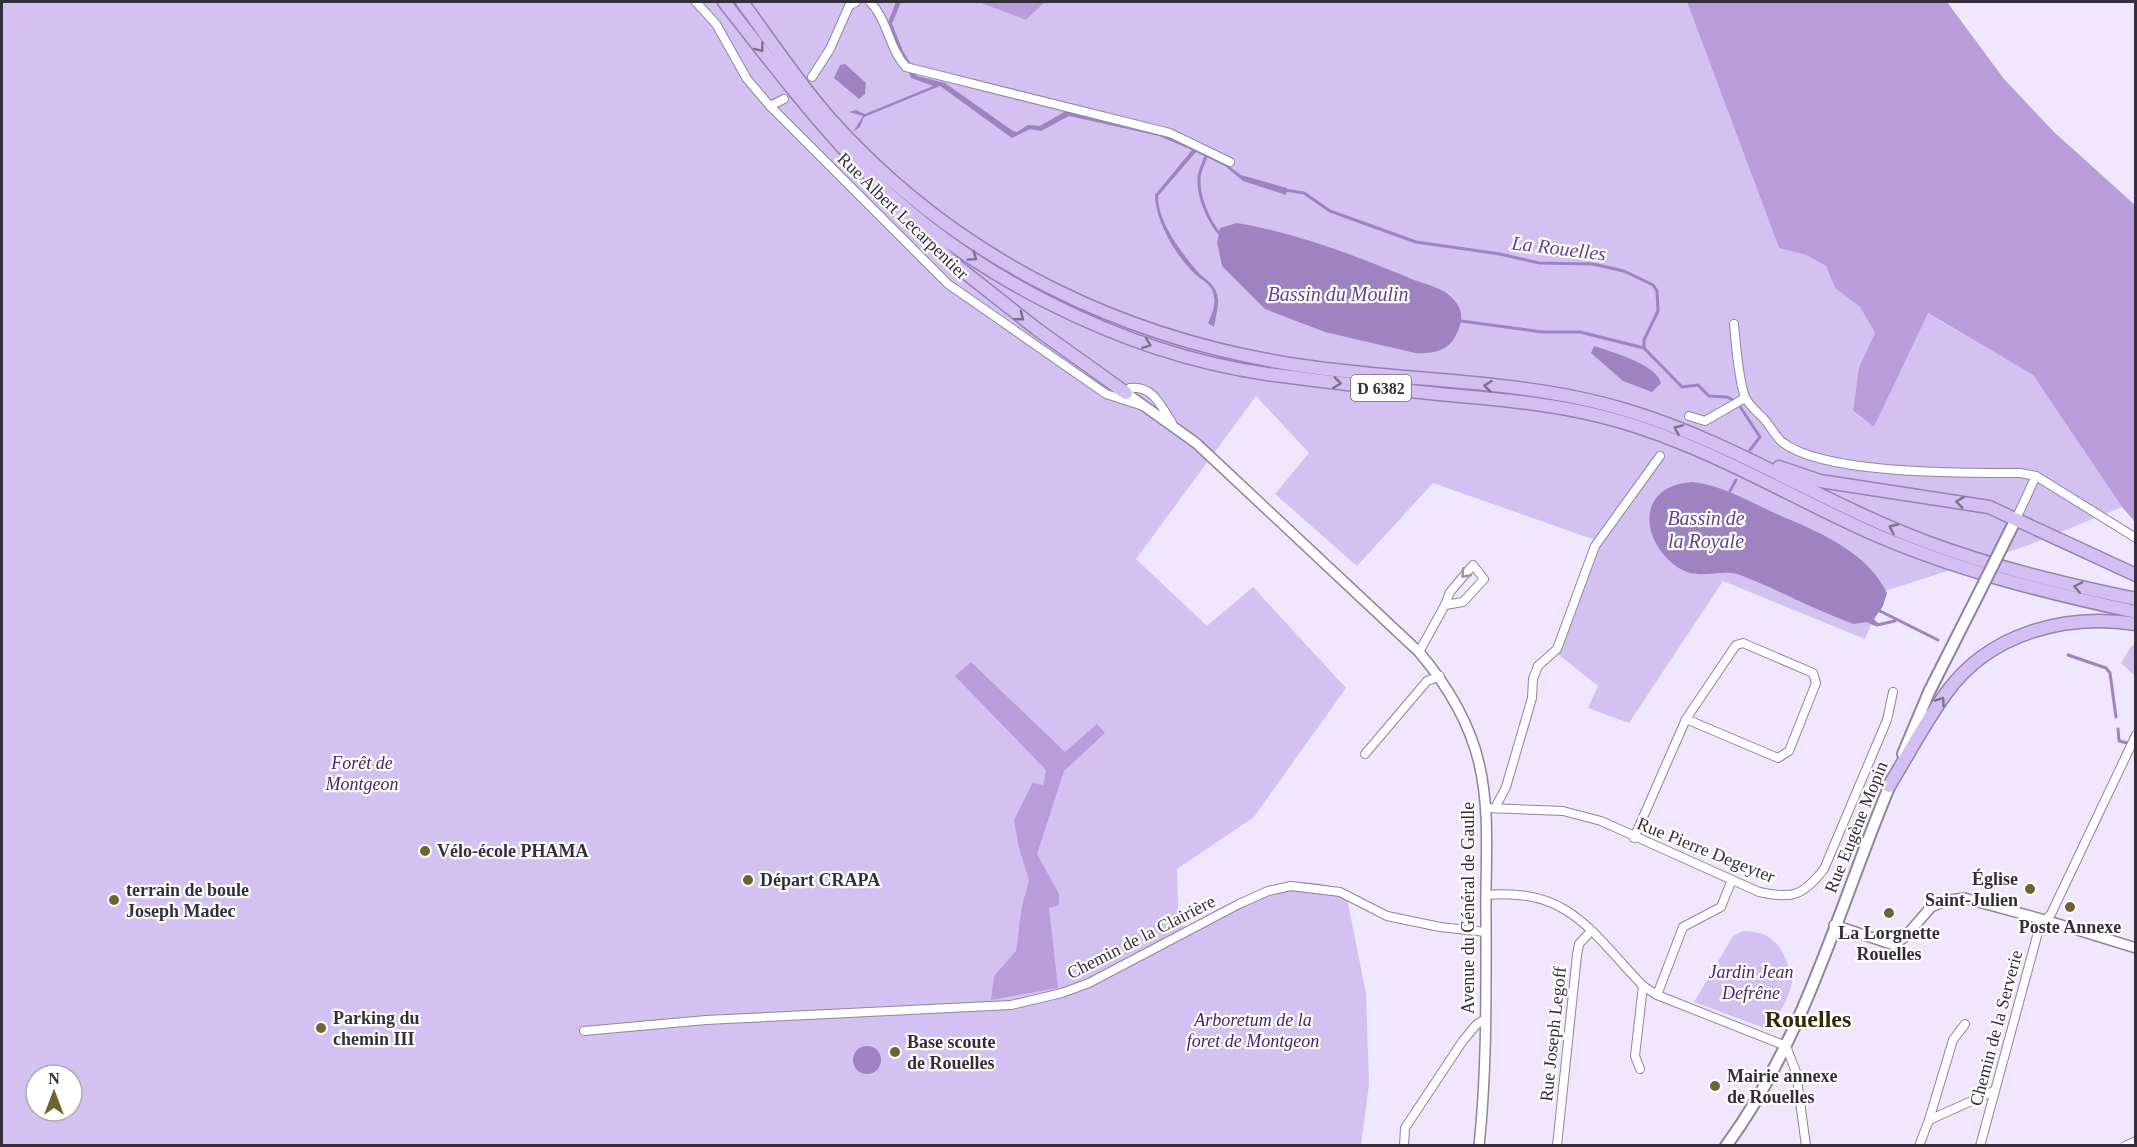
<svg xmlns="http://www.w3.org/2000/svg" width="2137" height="1147" font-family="'Times New Roman',serif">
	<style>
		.green { fill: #d5c0f2; fill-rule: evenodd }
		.forest { fill: #b89cdb }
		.water { fill: #9e83c0 }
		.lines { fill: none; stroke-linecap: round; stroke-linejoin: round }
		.stream { stroke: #9e83c0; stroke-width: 3 }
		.minor-casing { stroke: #8f849f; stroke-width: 10 }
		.tertiary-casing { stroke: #8f849f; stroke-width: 12 }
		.secondary-casing { stroke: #8f849f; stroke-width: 14 }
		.trunk-casing { stroke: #9481af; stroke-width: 15 }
		.minor { stroke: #fff; stroke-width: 8 }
		.tertiary { stroke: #fff; stroke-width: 9 }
		.secondary { stroke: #fff; stroke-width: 10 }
		.trunk { stroke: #d4bef2; stroke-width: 12 }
		.secondary-bridge-casing { stroke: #8f849f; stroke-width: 14; stroke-linecap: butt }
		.secondary-bridge { stroke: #fff; stroke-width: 10 }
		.oneway { stroke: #7b6f8c }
		.oneway2 { stroke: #99969c }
		.poi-dot { fill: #716230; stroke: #fff; stroke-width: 2 }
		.labels { text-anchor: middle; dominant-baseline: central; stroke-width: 4.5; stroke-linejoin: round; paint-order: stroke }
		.shield { fill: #fff; stroke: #706d74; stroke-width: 1.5 }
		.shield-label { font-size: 16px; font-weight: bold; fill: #332e39 }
		.street-label { font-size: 18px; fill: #332e39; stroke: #fff }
		.park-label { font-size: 18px; font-style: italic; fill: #49246e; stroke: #fff }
		.poi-label { font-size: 18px; font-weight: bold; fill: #332e39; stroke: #fff; text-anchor: start }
		.water-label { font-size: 20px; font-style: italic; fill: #66428e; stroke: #fff }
		.district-label { font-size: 24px; font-weight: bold; fill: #342900; stroke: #fff }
	</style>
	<rect width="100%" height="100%" fill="#f0e6fe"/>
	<g class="green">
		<path d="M 2,2 L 978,2 L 1026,20 L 1045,2 L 1687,2 L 1779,248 L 1806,255 L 1826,266 L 1835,288 L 1860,307 L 1875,333 L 1859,367 L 1853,412 L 1874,427 L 1927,313 L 2033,375 L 2122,507 L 2029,545 L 1885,591 L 1865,639 L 1723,581 L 1629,723 L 1588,708 L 1598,686 L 1554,651 L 1595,540 L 1433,483 L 1357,566 L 1275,494 L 1309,453 L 1256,396 L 1136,559 L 1207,626 L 1253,587 L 1346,688 L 1254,817 L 1177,869 L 1179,925 L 1188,927 C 1222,908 1263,880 1305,882 C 1317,882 1329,886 1341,888 L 1348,903 L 1366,994 L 1369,1084 L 1361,1145 L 2,1145 ZM 36,1075 L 72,1075 L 72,1111 L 36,1111 Z"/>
		<polygon points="2132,645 2135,647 2135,676 2121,663"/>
		<path d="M 1743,931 C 1768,931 1780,942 1788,965 C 1790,970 1793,977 1792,983 C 1788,1000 1778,1016 1770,1030 L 1694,1002 L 1733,936 Z"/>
	</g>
	<g class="forest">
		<polygon points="978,2 1045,2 1026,20"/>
		<polygon points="1687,2 1947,2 2004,79 2054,132 2135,205 2135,522 2122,507 2033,375 1928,313 1874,427 1853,411 1859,367 1875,333 1860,307 1835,288 1826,266 1806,255 1779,248"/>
		<polygon points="971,662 1065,752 1097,724 1105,733 1064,771 1037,854 1059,894 1059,905 1049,908 1058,988 991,1000 994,976 1016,951 1022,906 1029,880 1019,848 1014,820 1033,782 1043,786 1046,770 955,676"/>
	</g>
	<g class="water">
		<polygon points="896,2 901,2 892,24 903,51 913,67 906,65 887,25"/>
		<polygon points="845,64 866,83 865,94 859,99 834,78 840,65"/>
		<path d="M 908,70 L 915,71 L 917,76 L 945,83 L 1013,131 L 1017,132 L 1028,125 L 1040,126 L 1066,111 L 1166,133 L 1218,158 L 1241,175 L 1287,188 L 1286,195 L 1243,181 L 1225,166 L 1196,152 L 1158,196 C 1158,222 1181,252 1197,271 C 1206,281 1217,284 1218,300 C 1219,303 1215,322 1214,327 L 1208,323 C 1211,316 1216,305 1214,297 C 1212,283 1203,282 1194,273 C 1176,256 1155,220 1155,195 L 1192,150 L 1159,136 L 1069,116 L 1041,131 L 1030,129 L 1012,138 L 940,86 L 864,117 L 860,127 L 853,132 L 863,116 L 849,112 L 856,110 L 865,114 L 933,86 L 911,78 Z"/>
		<path d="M 1237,223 C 1297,233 1357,256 1414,280 C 1427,285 1445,288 1454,300 C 1465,312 1462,324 1455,337 C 1447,352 1430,354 1415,353 L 1325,332 L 1265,309 L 1222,266 L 1217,242 L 1220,228 Z"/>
		<path d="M 1594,346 C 1612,352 1656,364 1661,383 L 1652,392 L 1623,381 L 1591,353 Z"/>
		<path d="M 1693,482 C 1722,486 1745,499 1770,511 C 1813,530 1866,549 1887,593 L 1883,606 L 1874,619 L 1879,624 L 1875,626 L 1866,622 L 1854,624 C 1815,610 1779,590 1740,575 C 1725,569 1706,577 1690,573 C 1662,565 1636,523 1657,497 C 1666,486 1680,483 1693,482 Z"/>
		<circle cx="867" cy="1060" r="14"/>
	</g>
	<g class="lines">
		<g class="stream">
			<path d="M 1206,156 C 1204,163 1199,171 1199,179 C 1198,196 1208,220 1219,233"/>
			<polyline points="1285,190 1304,193 1330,211 1416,242 1500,254 1539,263 1593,264 1624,271 1653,285 1657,291 1658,311 1644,340 1644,348 1682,387 1698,385 1709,396 1727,397 1737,402 1760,437 1750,450"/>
			<polyline points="1461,321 1542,332 1580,332 1644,348"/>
			<polyline points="1730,491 1736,480"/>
			<polyline points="1880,611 1938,640"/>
			<polyline points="1877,625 1895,621"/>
			<polyline points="2068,655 2106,668 2110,673 2116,717"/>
			<polyline points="2118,729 2119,741 2132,744"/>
		</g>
		<g class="minor-casing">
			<g id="minor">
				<polyline points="696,2 716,24 747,79 770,106 948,284 1106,394 1143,406"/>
				<path d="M 870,2 C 888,20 889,49 906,67 L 1170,133 L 1230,162"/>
				<polyline points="812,77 830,49 849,6 856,2"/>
				<polyline points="770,106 784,99"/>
				<path d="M 1734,324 C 1736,344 1738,378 1745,397 C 1748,404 1757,412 1763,418 C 1770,425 1775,436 1782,442 C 1824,475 1966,473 2020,473 L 2036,476 L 2136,538"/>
				<path d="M 1123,397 L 1130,388 C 1153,385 1161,406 1172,423"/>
				<polyline points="1689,416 1705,421 1745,398"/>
				<polyline points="2016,519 2036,476"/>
				<polyline points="1419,652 1445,605 1450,592 1473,565 1484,579 1463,602 1445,605"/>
				<polyline points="1365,754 1427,681 1440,676"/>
				<path d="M 1486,808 L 1563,811 L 1601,821 L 1759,892 C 1793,899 1803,896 1824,869 L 1887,720 L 1893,692"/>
				<polyline points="1495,808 1506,787 1532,698 1533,679 1538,666 1557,649 1595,546 1660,456"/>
				<polyline points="1634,838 1686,719 1736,645 1743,643 1813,673 1816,683 1789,751 1778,758 1686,719"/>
				<path d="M 1486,895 C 1569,887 1591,932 1643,986 L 1657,995 L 1786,1046 L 1796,1072 L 1806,1146"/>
				<polyline points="1657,995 1683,927 1721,907 1731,882"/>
				<polyline points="584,1031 706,1020 1011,1005 1062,993 1089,983 1239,904 1268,891 1291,886 1340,892 1387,916 1440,927 1486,932"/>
				<polyline points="1640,1069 1635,1056 1643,986"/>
				<polyline points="1929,1120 1953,1040 1965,1024"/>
				<polyline points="1404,1146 1405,1128 1462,1042 1476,1025 1485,1019"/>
				<polyline points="1557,1146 1577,955 1579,944 1591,931"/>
				<polyline points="1919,1146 1929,1120 1994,1091"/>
				<polyline points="1980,1146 2040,925 2051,914 2136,735"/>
				<polyline points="2125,1146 2136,1141"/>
			</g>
		</g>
		<g class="tertiary-casing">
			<g id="tertiary">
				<path d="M 1126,393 L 1196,443 L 1419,652 C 1447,685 1469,721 1479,763 C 1491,814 1485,866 1486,918 C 1486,993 1487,1070 1479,1146"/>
				<polyline points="1834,925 1894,945 1906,936 1931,907 1945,901 1964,898 2045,920 2136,948"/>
			</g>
		</g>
		<g class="secondary-casing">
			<g id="secondary">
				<polyline points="2002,547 2016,519"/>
				<polyline points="1903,754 1929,692 1978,595"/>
				<path d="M 1726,1146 C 1806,1037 1840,903 1892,780"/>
			</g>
		</g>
		<g class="trunk-casing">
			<g id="trunk">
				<path d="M 724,2 C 768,58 811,115 861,167 C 964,273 1121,353 1267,374 C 1327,382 1388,389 1449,395 C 1507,400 1565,405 1622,422 C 1708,447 1787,495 1869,532 C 1955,570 2044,592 2136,612"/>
				<path d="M 742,2 C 771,41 799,84 832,121 C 960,263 1131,344 1318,368 C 1421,382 1529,380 1629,411 C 1732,442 1823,503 1924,541 C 1993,567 2064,584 2136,599"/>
				<polyline points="887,201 958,267 1038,330 1126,393"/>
				<polyline points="1779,467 1820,481 1989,507 2136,575"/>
				<path d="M 1889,786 C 1908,755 1925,722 1947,692 C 1990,633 2066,613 2136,624"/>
			</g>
		</g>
		<use href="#minor" class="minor"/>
		<use href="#tertiary" class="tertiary"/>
		<use href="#secondary" class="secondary"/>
		<use href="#trunk" class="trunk"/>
		<g class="secondary-bridge-casing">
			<polyline id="secondary-bridge" points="1978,595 2002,547"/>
		</g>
		<use href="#secondary-bridge" class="secondary-bridge"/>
	</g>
	<defs><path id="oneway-chevron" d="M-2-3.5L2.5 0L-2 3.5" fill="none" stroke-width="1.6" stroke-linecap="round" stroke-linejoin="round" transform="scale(1.5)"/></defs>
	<g class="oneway">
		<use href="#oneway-chevron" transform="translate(760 48) rotate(52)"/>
		<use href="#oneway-chevron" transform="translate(973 257) rotate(35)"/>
		<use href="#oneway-chevron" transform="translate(1020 317) rotate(38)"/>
		<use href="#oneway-chevron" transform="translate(1147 344) rotate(20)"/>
		<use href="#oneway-chevron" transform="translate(1337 383) rotate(7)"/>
		<use href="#oneway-chevron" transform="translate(1488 386) rotate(-174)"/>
		<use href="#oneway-chevron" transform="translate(1678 429) rotate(-157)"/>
		<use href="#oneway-chevron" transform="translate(1960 502) rotate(-173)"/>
		<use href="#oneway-chevron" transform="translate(1893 528) rotate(-156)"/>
		<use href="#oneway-chevron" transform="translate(2078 587) rotate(-168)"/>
		<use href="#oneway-chevron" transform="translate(1941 701) rotate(-56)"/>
	</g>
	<use class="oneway2" href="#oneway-chevron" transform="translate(1465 574) rotate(132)"/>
	<g class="poi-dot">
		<circle cx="425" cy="851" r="6"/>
		<circle cx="748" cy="880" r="6"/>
		<circle cx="2030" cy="889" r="6"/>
		<circle cx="114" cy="900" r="6"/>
		<circle cx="2070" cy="907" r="6"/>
		<circle cx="1889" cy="913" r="6"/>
		<circle cx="321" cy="1028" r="6"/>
		<circle cx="895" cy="1052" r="6"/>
		<circle cx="1715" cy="1086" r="6"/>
	</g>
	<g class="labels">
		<rect class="shield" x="1351" y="375" width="60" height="26" rx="4.5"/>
		<g class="shield-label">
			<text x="1381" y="388">D 6382</text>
		</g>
		<g class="street-label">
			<text transform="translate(903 216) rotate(44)">Rue Albert Lecarpentier</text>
			<text transform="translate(1856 827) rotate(-68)">Rue Eugène Mopin</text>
			<text transform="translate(1706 850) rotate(22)">Rue Pierre Degeyter</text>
			<text transform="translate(1468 908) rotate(-90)">Avenue du Général de Gaulle</text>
			<text transform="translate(1141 937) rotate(-27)">Chemin de la Clairière</text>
			<text transform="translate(1996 1028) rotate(-75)">Chemin de la Serverie</text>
			<text transform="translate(1553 1034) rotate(-84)">Rue Joseph Legoff</text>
		</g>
		<g class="park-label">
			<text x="362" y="763">Forêt de<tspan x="362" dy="21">Montgeon</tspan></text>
			<text x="1751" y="972">Jardin Jean<tspan x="1751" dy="21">Defrêne</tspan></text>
			<text x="1253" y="1020">Arboretum de la<tspan x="1253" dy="21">foret de Montgeon</tspan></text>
		</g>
		<g class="poi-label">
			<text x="437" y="851">Vélo-école PHAMA</text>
			<text x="2018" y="879" text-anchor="end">Église<tspan x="2018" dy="21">Saint-Julien</tspan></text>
			<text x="760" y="880">Départ CRAPA</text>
			<text x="126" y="890">terrain de boule<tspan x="126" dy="21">Joseph Madec</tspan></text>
			<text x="2070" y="927" text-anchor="middle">Poste Annexe</text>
			<text x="1889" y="933" text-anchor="middle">La Lorgnette<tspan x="1889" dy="21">Rouelles</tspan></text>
			<text x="333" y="1018">Parking du<tspan x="333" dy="21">chemin III</tspan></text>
			<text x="907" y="1042">Base scoute<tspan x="907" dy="21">de Rouelles</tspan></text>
			<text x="1727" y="1076">Mairie annexe<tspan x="1727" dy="21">de Rouelles</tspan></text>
		</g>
		<g class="water-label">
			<text transform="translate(1559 248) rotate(7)">La Rouelles</text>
			<text x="1338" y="294">Bassin du Moulin</text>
			<text x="1706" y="518">Bassin de<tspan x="1706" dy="23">la Royale</tspan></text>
		</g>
		<g class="district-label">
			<text x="1808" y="1019">Rouelles</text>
		</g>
	</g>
	<rect width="2137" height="1147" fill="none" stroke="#332e39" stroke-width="6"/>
	<g transform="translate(54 1093)"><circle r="28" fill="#ffffff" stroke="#adabb0" stroke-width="1.5"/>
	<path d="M0-4.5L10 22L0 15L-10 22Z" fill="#716230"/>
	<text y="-9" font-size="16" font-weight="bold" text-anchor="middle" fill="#332e39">N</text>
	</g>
</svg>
